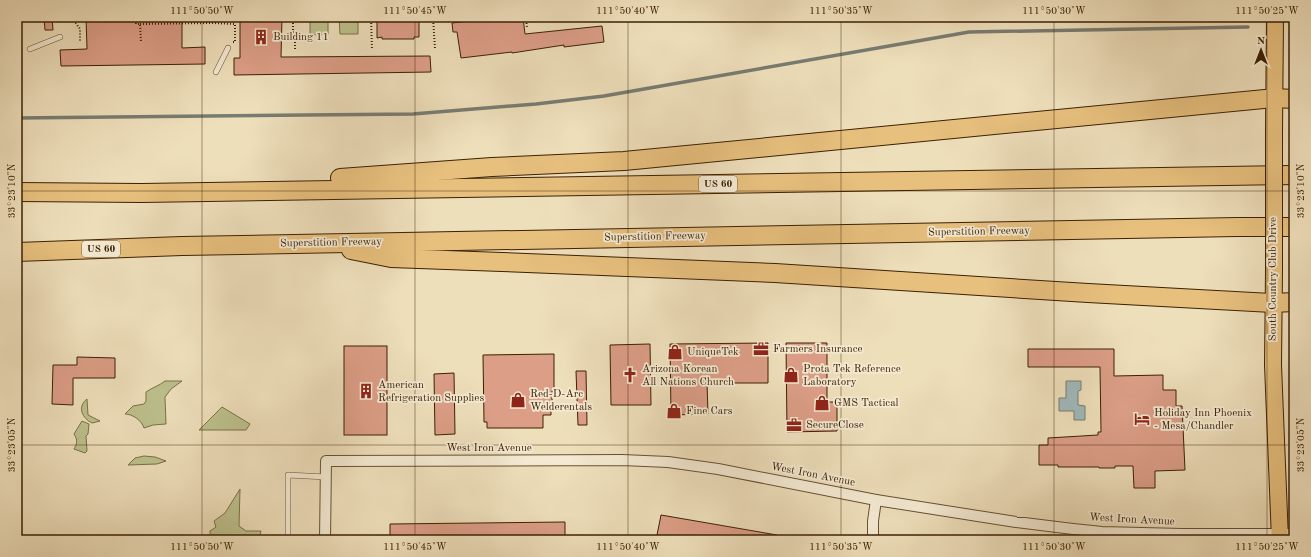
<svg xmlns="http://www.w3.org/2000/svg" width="1311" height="557" font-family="'Old Standard TT',serif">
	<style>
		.green { fill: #bcc18d; stroke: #7c7048 }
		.water { fill: #a0b9bc; stroke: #787c72 }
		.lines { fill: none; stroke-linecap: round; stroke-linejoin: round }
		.stream { stroke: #787c72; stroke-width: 3.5 }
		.building { fill: #dc9e87; stroke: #3c2004 }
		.service-casing { stroke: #685032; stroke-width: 6 }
		.minor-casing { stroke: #685032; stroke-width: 12 }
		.primary-casing { stroke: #3c2004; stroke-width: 18 }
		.motorway-casing { stroke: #3c2004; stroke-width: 20 }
		.path { stroke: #3c2004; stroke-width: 2; stroke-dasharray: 1 2; stroke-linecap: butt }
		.service { stroke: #f4ead3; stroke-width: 5 }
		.minor { stroke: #f4ead3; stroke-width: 10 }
		.primary { stroke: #e7c07e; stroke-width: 16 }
		.motorway { stroke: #e7c07e; stroke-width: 18 }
		.primary-bridge-casing { stroke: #3c2004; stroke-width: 18; stroke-linecap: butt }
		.primary-bridge { stroke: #e7c07e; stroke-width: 16 }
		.ticks { fill: none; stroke: #3c2004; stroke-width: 1; stroke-opacity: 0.45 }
		.labels { text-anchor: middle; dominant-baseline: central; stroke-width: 3.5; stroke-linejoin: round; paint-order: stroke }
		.shield { fill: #f4ead3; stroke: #735d42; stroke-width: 1 }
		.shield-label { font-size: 10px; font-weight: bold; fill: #3c2004 }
		.poi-label { font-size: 11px; fill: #3c2004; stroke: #f4ead3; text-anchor: start }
		.street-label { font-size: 11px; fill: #3c2004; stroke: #f4ead3 }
		.neatline { fill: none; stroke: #3c2004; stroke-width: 1.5 }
		.ticks-label { font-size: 10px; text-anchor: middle; fill: #3c2004 }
	</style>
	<rect width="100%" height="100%" fill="#eedfbb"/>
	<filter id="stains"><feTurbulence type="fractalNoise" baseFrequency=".005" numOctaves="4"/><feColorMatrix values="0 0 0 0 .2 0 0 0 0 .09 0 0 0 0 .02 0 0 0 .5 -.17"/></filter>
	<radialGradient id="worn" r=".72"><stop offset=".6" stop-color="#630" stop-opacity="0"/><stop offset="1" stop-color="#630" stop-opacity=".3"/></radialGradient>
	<g class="green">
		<polygon points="310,17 328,17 328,34 310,35"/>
		<polygon points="339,17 358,17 358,34 340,34"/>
		<path d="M 165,381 L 182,381 L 171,389 L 165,397 L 166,424 L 153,425 L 144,428 C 142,421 133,414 125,414 L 133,406 L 144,404 L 146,401 L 146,392 C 153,387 159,386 165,381 Z"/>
		<path d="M 87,399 L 88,415 L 100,421 L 92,423 C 82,418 77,407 87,399 Z"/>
		<polygon points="222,407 250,424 246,430 199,430"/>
		<path d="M 82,421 L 89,424 L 88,434 L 86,436 L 87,451 L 85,453 L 74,449 C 77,444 78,440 74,434 Z"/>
		<polygon points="144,456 155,457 166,461 157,464 128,465 135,458"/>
		<polygon points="240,489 239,526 246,531 261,531 260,536 239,540 210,540 210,531 216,527 214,521 225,513"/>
	</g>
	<polygon class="water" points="1066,381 1081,381 1081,390 1078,391 1078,405 1085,406 1085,420 1074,420 1074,411 1059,411 1059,398 1066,398"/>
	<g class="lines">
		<polyline class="stream" points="17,118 413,114 536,104 604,96 969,32 1248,27"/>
	</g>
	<g class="building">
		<polygon points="44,17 52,17 53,30 45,30"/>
		<polygon points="86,17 182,17 182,48 205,47 205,64 61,66 60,50 87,49"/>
		<polygon points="240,17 282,17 281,57 430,56 431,72 234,75 234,58 240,58"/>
		<polygon points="377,17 419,17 419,37 414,37 414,39 382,39 382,37 377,38"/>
		<polygon points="503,17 523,17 525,34 602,26 604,42 564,47 564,45 512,53 512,52 461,58 457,32 453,32 452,23"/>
		<polygon points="768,343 768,383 707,383 708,414 671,415 670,344"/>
		<polygon points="786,343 827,343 827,402 837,402 837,431 787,432"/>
		<polygon points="650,344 651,405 611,405 610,345"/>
		<rect x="344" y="346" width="43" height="89"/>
		<polygon points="1028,349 1114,349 1114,376 1163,375 1163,390 1176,390 1176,406 1182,406 1185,470 1155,471 1155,488 1134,488 1133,466 1115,466 1115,468 1099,468 1099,467 1058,467 1058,465 1039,465 1039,445 1048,445 1048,438 1098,435 1098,432 1101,432 1100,367 1028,367"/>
		<polygon points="554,354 554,391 552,391 552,410 551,410 551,415 543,415 543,428 487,428 487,422 484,422 483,355"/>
		<polygon points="77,357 115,358 115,378 73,378 73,405 52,404 53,365 77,365"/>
		<polygon points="576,371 586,371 587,425 578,425"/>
		<polygon points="454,373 455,434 435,435 434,374"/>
		<polygon points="661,515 777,535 776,540 656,540"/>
		<polygon points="565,522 565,540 390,540 390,524"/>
	</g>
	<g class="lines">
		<g class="service-casing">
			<g id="service">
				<polyline points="30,49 60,37"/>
				<polyline points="216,72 228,48"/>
				<polyline points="288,540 288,475 326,477"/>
			</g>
		</g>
		<g class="minor-casing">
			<g id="minor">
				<polyline points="325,540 326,461 622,460 668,462 718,469 876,500 1016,522 1073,529 1102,532 1182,534 1294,534"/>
				<polyline points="873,540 873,521 876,500"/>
			</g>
		</g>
		<g class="primary-casing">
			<g id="primary">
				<polyline points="1274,133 1275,17"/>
				<polyline points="1274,270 1273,365 1280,540"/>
			</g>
		</g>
		<g class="motorway-casing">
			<g id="motorway">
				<polyline points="340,178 492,167 624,161 1274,98 1294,99"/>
				<polyline points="17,192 142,193 1294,175"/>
				<polyline points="351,250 391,258 502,262 775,273 1088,293 1273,303 1294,302"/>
				<polyline points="17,252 182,246 1237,227 1294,227"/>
			</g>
		</g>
		<g class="path">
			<polyline points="75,17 75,22 80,29 80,41"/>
			<polyline points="135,17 136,24 140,24 141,41"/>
			<polyline points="293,17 293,32 295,32 295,51"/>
			<polyline points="371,17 372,50"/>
			<polyline points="433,17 435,49"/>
			<polyline points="526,17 527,28"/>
			<polyline points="433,20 456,17"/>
			<polyline points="140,24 213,23 234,24 234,17"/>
			<polyline points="233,42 235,42 235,25 234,24"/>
		</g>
		<use href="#service" class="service"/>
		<use href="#minor" class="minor"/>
		<use href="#primary" class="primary"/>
		<use href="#motorway" class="motorway"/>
		<g class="primary-bridge-casing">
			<polyline id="primary-bridge" points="1274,270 1274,133"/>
		</g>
		<use href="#primary-bridge" class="primary-bridge"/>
	</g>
	<path class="ticks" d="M 202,17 L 202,540M 415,17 L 415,540M 628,17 L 628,540M 841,17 L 841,540M 1054,17 L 1054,540M 1267,17 L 1267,540M 17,191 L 1294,191M 17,445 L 1294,445"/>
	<defs>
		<g id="building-bare" transform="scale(1.2)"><path d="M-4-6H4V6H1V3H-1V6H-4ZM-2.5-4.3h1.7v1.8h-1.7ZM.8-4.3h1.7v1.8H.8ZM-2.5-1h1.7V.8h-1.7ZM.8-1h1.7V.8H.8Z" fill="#8f2418" stroke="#f4ead3" stroke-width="2.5" paint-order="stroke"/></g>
		<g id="office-bare" transform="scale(1.2)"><path d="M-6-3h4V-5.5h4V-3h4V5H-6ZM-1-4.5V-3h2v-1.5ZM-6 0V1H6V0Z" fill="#8f2418" stroke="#f4ead3" stroke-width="2.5" paint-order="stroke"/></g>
		<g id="shop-bare" transform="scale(1.2)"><path d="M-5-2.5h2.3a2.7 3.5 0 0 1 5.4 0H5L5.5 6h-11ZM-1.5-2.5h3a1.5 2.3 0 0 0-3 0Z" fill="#8f2418" stroke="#f4ead3" stroke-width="2.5" paint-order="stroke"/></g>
		<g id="church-bare" transform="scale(1.2)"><path d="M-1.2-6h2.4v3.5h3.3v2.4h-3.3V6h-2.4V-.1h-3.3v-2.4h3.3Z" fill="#8f2418" stroke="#f4ead3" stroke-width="2.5" paint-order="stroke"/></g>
		<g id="hotel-bare" transform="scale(1.2)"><path d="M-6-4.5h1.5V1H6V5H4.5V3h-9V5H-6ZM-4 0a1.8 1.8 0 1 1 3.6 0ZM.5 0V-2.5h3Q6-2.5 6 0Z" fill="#8f2418" stroke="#f4ead3" stroke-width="2.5" paint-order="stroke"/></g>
	</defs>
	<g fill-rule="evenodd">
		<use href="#building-bare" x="261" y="37"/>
		<use href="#office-bare" x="761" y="349"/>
		<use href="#shop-bare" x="675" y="352"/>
		<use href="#church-bare" x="630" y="375"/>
		<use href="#shop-bare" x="791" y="375"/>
		<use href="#building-bare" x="366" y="391"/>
		<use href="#shop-bare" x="518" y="400"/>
		<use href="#shop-bare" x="822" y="403"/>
		<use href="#shop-bare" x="674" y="411"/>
		<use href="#hotel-bare" x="1142" y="419"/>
		<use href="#office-bare" x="794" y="425"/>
	</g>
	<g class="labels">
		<g class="shield">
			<rect x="699" y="176" width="38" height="16" rx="3"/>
			<rect x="82" y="241" width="38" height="16" rx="3"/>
		</g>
		<g class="shield-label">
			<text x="718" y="184">US 60</text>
			<text x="101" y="249">US 60</text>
		</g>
		<g class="poi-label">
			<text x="273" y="37">Building 11</text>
			<text x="773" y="349">Farmers Insurance</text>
			<text x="687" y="352">UniqueTek</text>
			<text x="642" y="369">Arizona Korean<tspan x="642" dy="13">All Nations Church</tspan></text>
			<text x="803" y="369">Prota Tek Reference<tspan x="803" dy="13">Laboratory</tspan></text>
			<text x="378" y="385">American<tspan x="378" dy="13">Refrigeration Supplies</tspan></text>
			<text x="530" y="394">Red-D-Arc<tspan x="530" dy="13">Welderentals</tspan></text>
			<text x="834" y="403">GMS Tactical</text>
			<text x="686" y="411">Fine Cars</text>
			<text x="1154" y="413">Holiday Inn Phoenix<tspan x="1154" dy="13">- Mesa/Chandler</tspan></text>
			<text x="806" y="425">SecureClose</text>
		</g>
		<g class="street-label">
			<text transform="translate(979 232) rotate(-1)">Superstition Freeway</text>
			<text transform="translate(655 237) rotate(-1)">Superstition Freeway</text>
			<text transform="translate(331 243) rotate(-1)">Superstition Freeway</text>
			<text transform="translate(1273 279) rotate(-90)">South Country Club Drive</text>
			<text x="489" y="448">West Iron Avenue</text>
			<text transform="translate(813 475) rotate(11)">West Iron Avenue</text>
			<text transform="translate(1132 520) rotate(3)">West Iron Avenue</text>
		</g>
	</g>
	<rect width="1311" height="557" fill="none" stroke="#eedfbb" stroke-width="44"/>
	<g transform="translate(1261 50)" stroke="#f4ead3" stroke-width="3" paint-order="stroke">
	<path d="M0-3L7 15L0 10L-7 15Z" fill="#3c2004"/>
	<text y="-6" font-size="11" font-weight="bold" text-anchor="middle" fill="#3c2004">N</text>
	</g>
	<rect x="22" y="22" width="1267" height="513" class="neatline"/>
	<g class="ticks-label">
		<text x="202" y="14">111°50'50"W</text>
		<text x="415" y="14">111°50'45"W</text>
		<text x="628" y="14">111°50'40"W</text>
		<text x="841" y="14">111°50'35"W</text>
		<text x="1054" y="14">111°50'30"W</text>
		<text x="1267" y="14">111°50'25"W</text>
		<text transform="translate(11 191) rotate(-90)" y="4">33°23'10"N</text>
		<text transform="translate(1300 191) rotate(-90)" y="4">33°23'10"N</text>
		<text transform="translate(11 445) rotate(-90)" y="4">33°23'05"N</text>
		<text transform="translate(1300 445) rotate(-90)" y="4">33°23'05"N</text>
		<text x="202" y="550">111°50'50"W</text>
		<text x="415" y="550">111°50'45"W</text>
		<text x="628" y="550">111°50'40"W</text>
		<text x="841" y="550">111°50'35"W</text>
		<text x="1054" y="550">111°50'30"W</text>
		<text x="1267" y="550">111°50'25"W</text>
	</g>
	<rect width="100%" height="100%" filter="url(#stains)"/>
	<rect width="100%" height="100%" fill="url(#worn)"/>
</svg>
